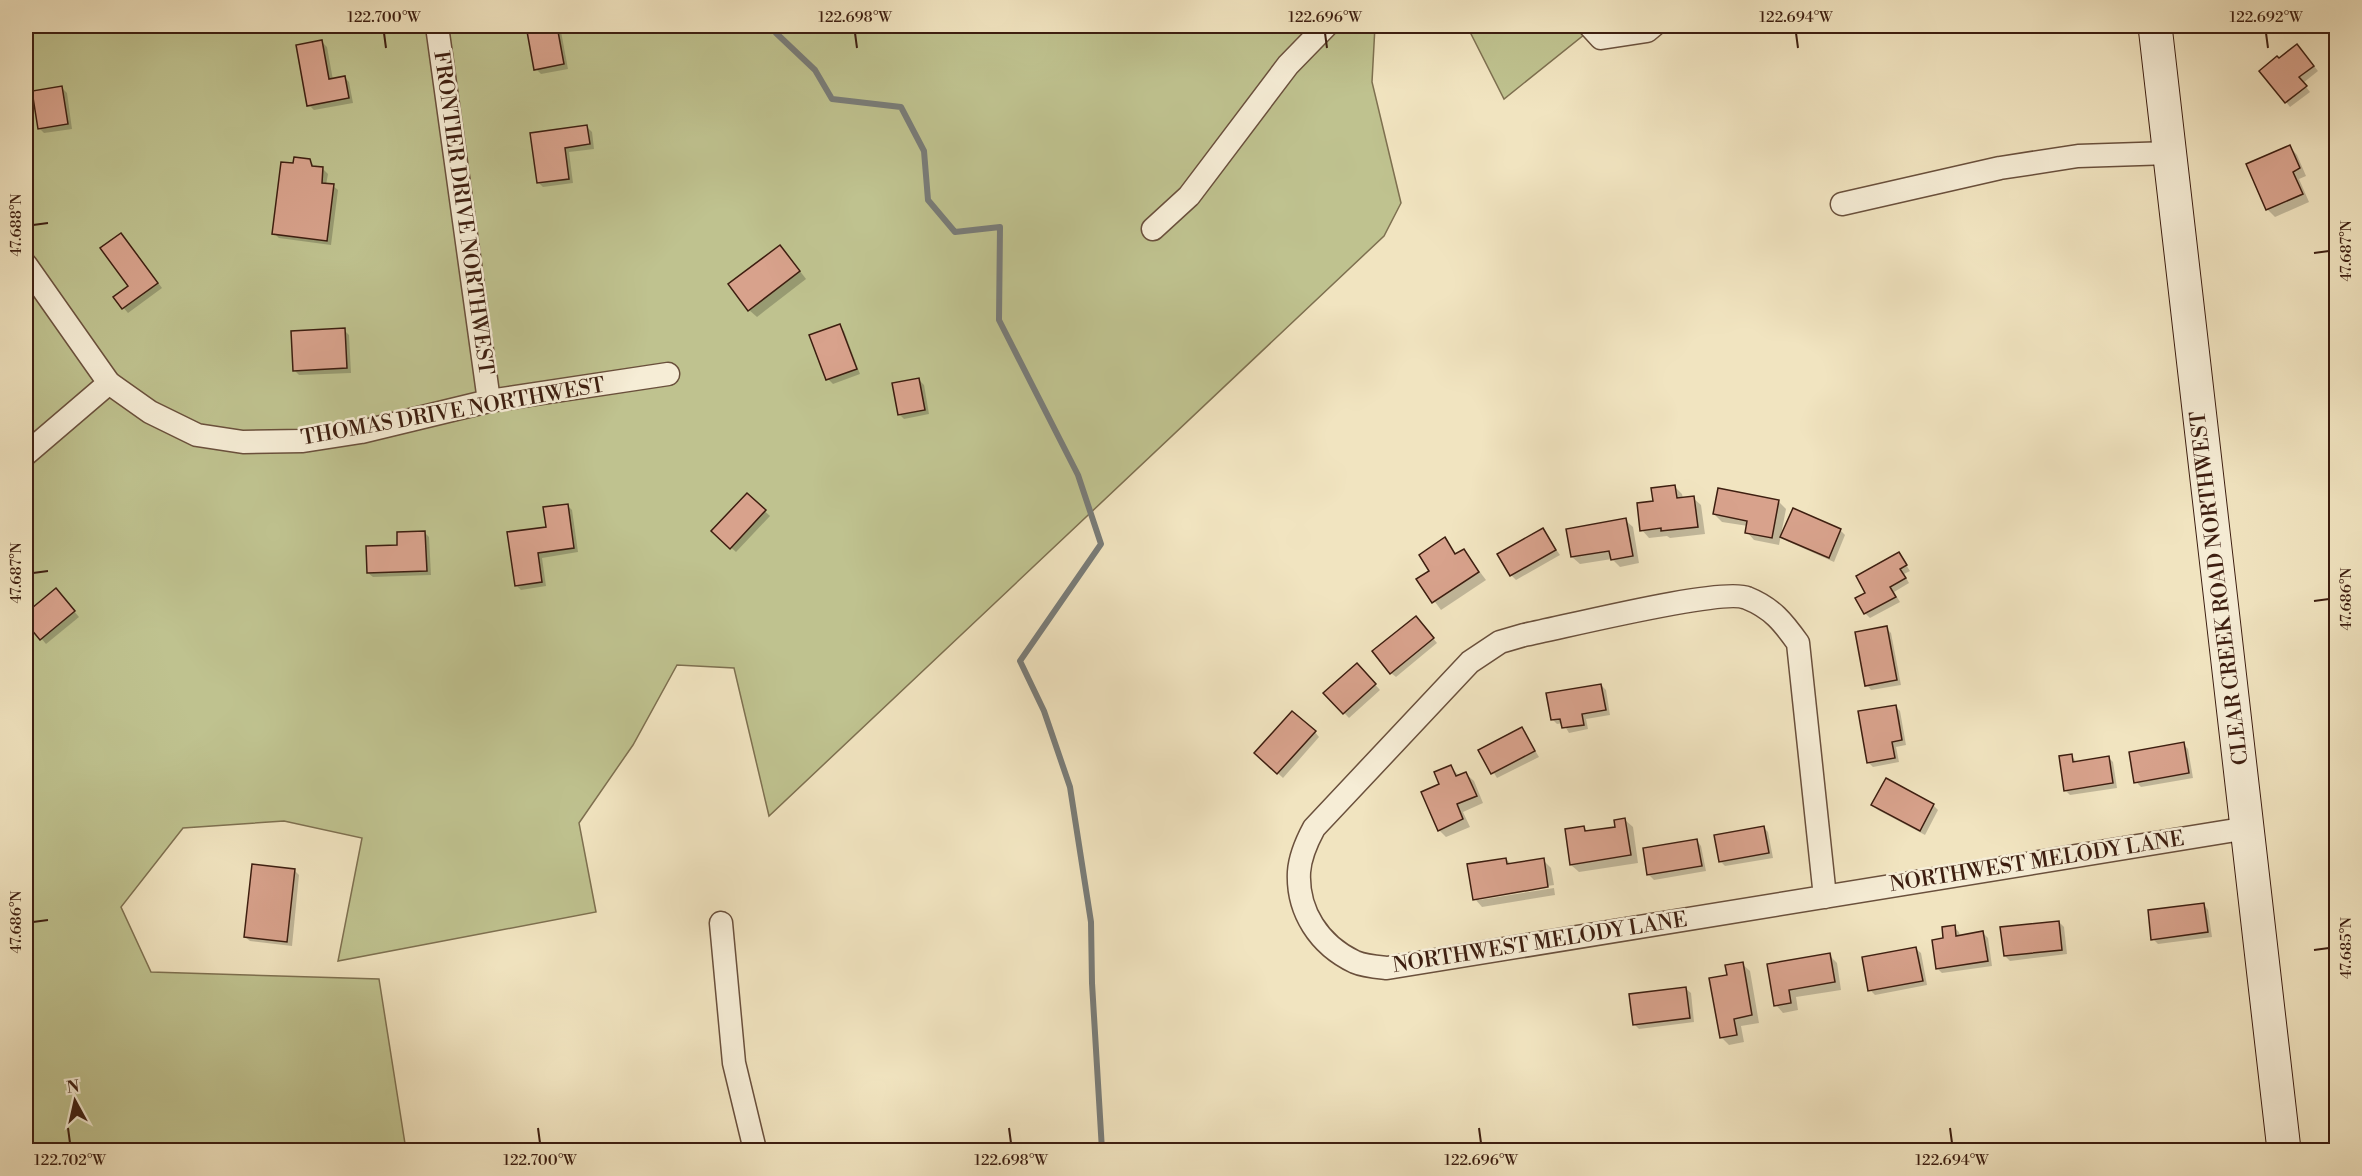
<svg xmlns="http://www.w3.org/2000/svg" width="2362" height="1176" font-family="'Libre Bodoni',serif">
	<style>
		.green { fill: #bfc28f; stroke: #7e7050; stroke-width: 1.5 }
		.shadow { fill: #0003 }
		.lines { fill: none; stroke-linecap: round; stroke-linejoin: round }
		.stream { stroke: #797c78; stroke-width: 6 }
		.building { fill: #d8a28c; stroke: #3d1e10; stroke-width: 1.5 }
		.street-casing { stroke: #6a503c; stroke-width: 25 }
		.secondary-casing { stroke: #3d1e10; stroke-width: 35 }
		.street { stroke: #f6edd6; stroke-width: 22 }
		.secondary { stroke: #f6edd6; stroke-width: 33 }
		.ticks { fill: none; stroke: #3d1e10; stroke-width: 2 }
		.labels { text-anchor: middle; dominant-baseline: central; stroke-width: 5; stroke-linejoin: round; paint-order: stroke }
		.street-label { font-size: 21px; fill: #3d1e10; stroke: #f6edd6 }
		.neatline { fill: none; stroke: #3d1e10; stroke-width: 2 }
		.ticks-label { font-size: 15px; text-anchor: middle; fill: #3d1e10 }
	</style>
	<rect width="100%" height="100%" fill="#f1e4c0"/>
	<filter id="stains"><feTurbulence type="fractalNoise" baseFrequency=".00333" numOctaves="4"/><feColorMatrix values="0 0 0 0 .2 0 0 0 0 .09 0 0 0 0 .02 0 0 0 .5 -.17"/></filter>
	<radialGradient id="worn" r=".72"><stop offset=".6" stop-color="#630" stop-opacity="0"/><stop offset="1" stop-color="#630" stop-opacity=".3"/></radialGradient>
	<g class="green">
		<polygon points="26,26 1375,26 1372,82 1401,203 1384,236 769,816 734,668 677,665 633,745 579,823 596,912 338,961 362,838 284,821 183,828 121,907 151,972 379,979 406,1150 26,1150"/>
		<polygon points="1467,26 1595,26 1504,99"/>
	</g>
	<g class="shadow">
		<polygon points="528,26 560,26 568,69 541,74 536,69"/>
		<polygon points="1063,26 1078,26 1069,32"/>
		<polygon points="322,42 327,47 333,80 344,77 349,82 353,103 314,110 309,105"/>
		<polygon points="2302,51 2318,71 2303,83 2310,92 2290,107 2286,102 2280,60"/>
		<polygon points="62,88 67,93 72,129 44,133 39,128"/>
		<polygon points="587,127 592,132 594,149 569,152 573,183 543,187 538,182 532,135"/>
		<polygon points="2290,147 2297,155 2306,176 2299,179 2309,202 2275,217 2267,209"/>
		<polygon points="310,160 315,168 323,169 328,174 326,185 333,186 338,190 331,245 279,238 274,233 295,165"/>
		<polygon points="126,240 162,288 128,313 115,298 130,287"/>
		<polygon points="787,254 806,279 757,317 749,310"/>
		<polygon points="839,326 844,331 860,374 833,384 828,379"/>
		<polygon points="344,330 349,335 351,373 299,375 294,370"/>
		<polygon points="919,380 924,385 929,414 904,419 899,414"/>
		<polygon points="1675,487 1682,494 1683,499 1693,498 1701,505 1705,534 1670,538 1667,536 1649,538 1642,530 1655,503"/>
		<polygon points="747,495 770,516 736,552 713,531"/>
		<polygon points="1778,501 1786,509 1779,545 1754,540 1747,532 1748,526 1722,522 1714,514"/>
		<polygon points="567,505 572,510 578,552 542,558 546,586 521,590 516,585 547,528"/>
		<polygon points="1793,510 1841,531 1845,535 1834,562 1787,541 1781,535"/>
		<polygon points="1625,520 1633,527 1639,563 1620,567 1612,559 1580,564 1572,557"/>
		<polygon points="1543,530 1560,555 1516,580 1511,575"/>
		<polygon points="424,532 429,537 431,575 373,577 368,573"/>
		<polygon points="1444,539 1457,555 1464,551 1486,580 1441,610 1418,579 1431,571"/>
		<polygon points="1899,554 1910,571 1904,574 1909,583 1894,592 1900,602 1870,618 1865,613 1867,593"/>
		<polygon points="56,590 79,617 46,644 26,620 26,615"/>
		<polygon points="1420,622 1437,643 1396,677 1391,673"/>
		<polygon points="1886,628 1891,633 1901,685 1871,690 1867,685"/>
		<polygon points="1357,665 1380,690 1349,718 1325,693"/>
		<polygon points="1601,685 1606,690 1610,715 1586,719 1588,729 1569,733 1563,723 1557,724 1553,720"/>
		<polygon points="1895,706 1900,711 1906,745 1896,747 1899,762 1873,767 1868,762"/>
		<polygon points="1522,729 1539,757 1497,778 1480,750"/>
		<polygon points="1315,732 1319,737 1283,778 1256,753"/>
		<polygon points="2183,744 2188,749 2193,778 2141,787 2136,782"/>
		<polygon points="2071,755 2077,763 2108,757 2113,762 2117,788 2070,795 2065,790"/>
		<polygon points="1451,767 1459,776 1466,774 1474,781 1483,803 1463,812 1470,827 1446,837 1439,830 1441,785"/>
		<polygon points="1873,805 1933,805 1938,810 1925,835 1878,810"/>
		<polygon points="1625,820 1633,827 1638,863 1579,872 1571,865 1584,828 1588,832 1617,828"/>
		<polygon points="1763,827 1768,832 1773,858 1725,866 1720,861"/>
		<polygon points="1697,841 1701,846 1706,871 1654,880 1649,875"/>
		<polygon points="1506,859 1512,865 1543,860 1551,868 1554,885 1479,897 1479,900 1554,888 1555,895 1482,907 1475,899"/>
		<polygon points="294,870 299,875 292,946 250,941 245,937"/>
		<polygon points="2204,905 2208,910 2212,937 2158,944 2153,939"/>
		<polygon points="2059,922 2064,927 2067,954 2010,961 2005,956"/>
		<polygon points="1954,927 1959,932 1960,937 1983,933 1988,938 1992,966 1942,973 1937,968"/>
		<polygon points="1916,949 1921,953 1927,985 1875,995 1870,990"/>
		<polygon points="1829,955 1837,963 1841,990 1796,997 1798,1010 1783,1013 1776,1005 1769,965"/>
		<polygon points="1742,964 1750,971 1759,1023 1741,1026 1744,1042 1729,1045 1721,1037 1729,976"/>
		<polygon points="1686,989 1691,993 1694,1022 1639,1029 1634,1024"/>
	</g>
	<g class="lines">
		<polyline class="stream" points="771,26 776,33 815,70 832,99 901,107 924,151 928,200 955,232 1000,227 999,320 1078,475 1101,544 1020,661 1044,711 1070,787 1091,922 1092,983 1102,1150"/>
	</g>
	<g class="building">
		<polygon points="526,26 557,26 564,64 534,70"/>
		<polygon points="322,40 329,79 345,76 349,98 307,106 296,45"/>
		<polygon points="2297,44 2314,66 2299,77 2307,86 2285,103 2259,71 2277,56 2279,58"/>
		<polygon points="62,86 68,124 38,129 32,91"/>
		<polygon points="587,125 590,144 565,148 569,179 537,183 530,133"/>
		<polygon points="2290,145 2300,168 2293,172 2303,194 2266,210 2246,164"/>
		<polygon points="294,157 310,159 312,166 323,167 322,183 334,184 327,241 272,234 281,162 293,163"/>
		<polygon points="121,233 158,283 122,309 113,297 128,286 100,248"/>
		<polygon points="780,245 800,271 748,311 728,284"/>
		<polygon points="840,324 857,369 826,380 809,335"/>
		<polygon points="345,328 347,368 293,371 291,331"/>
		<polygon points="919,378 925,410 898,415 892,383"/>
		<polygon points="1675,485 1677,498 1694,496 1698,527 1661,531 1661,528 1640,531 1637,503 1653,501 1651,488"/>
		<polygon points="1718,488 1779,500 1772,538 1745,533 1747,521 1713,514"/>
		<polygon points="747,493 766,510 730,549 711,531"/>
		<polygon points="568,504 574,548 538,553 542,582 515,586 507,532 546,527 543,507"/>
		<polygon points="1793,508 1841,529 1829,558 1780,537"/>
		<polygon points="1626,518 1633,556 1611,560 1609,551 1571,557 1566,529"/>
		<polygon points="1543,528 1556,550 1510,576 1497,554"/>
		<polygon points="425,531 427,571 367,573 366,546 397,545 397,532"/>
		<polygon points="1445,537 1455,554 1464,549 1479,572 1432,603 1416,579 1429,571 1419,555"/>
		<polygon points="1899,552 1907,565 1900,569 1906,578 1890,587 1896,597 1864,614 1855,598 1865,593 1856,576"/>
		<polygon points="56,588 75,611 40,640 26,623 26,613"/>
		<polygon points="1416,616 1434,638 1390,674 1372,651"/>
		<polygon points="1887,626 1897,680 1865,686 1855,632"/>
		<polygon points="1357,663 1376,684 1343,714 1323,693"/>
		<polygon points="1601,684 1606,710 1582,714 1584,725 1562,728 1560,719 1551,720 1546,693"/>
		<polygon points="1896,705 1902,740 1892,742 1895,758 1867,763 1858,711"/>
		<polygon points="1292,711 1316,731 1277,774 1254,753"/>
		<polygon points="1522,727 1535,751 1491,774 1478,750"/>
		<polygon points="2184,742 2189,773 2134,783 2129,752"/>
		<polygon points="2072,754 2073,762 2109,756 2113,783 2064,791 2059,756"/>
		<polygon points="1451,765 1456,776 1466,772 1477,796 1457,804 1463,819 1438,831 1421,792 1439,784 1434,772"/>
		<polygon points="1886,778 1934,804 1920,831 1871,805"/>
		<polygon points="1625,818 1631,855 1570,865 1565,829 1584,826 1585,831 1615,827 1614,820"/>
		<polygon points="1764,826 1769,853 1719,862 1714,835"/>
		<polygon points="1697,839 1702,866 1647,875 1643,848"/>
		<polygon points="1506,858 1507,864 1544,858 1548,887 1473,900 1467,864"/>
		<polygon points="252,864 295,869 287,942 244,937"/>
		<polygon points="2204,903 2208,932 2151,940 2148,910"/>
		<polygon points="2059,921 2062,950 2004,956 2000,927"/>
		<polygon points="1955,925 1956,936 1983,931 1988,961 1936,969 1932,940 1943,938 1942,927"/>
		<polygon points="1916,947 1923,981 1868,991 1862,957"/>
		<polygon points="1830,953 1835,982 1789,990 1791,1003 1774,1006 1767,964"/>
		<polygon points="1743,962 1752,1015 1734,1019 1737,1035 1720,1038 1709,978 1727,975 1725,965"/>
		<polygon points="1686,987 1690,1018 1633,1025 1629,994"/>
	</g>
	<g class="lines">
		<g class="street-casing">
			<g id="street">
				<polyline points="437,26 489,401"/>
				<polyline points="1590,26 1601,38 1647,31 1653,26"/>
				<polyline points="1842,204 2000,168 2078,156 2170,153"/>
				<polyline points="1153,229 1189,196 1288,65 1326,26"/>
				<polyline points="26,265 109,383 150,412 197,435 243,442 303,441 361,432 489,401 668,374"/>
				<polyline points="26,454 109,383"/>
				<path d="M 1825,897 L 1798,643 C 1783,622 1772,608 1747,598 C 1722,587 1561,628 1524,635 L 1500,642 L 1470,662 L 1314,828 C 1307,841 1300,856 1299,872 C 1297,911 1319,945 1355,962 C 1364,966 1377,967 1387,968 L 2248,828"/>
				<polyline points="721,923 734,1063 755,1150"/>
			</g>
		</g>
		<g class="secondary-casing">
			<polyline id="secondary" points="2155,26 2284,1150"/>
		</g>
		<use href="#street" class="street"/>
		<use href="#secondary" class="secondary"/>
	</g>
	<path class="ticks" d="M 384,33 L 386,48M 855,33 L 857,48M 1325,33 L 1327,48M 1796,33 L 1798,48M 2266,33 L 2268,48M 33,225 L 48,223M 2314,253 L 2329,251M 33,573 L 48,571M 2314,601 L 2329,599M 33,922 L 48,920M 2314,950 L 2329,948M 68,1128 L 70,1143M 538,1128 L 540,1143M 1009,1128 L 1011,1143M 1479,1128 L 1481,1143M 1950,1128 L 1952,1143"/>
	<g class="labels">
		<g class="street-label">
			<text transform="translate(463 213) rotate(82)">FRONTIER DRIVE NORTHWEST</text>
			<text transform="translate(453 412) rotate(-10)">THOMAS DRIVE NORTHWEST</text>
			<text transform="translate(2220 588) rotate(-97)">CLEAR CREEK ROAD NORTHWEST</text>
			<text transform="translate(2037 862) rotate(-9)">NORTHWEST MELODY LANE</text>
			<text transform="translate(1540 943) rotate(-9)">NORTHWEST MELODY LANE</text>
		</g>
	</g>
	<rect width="2362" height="1176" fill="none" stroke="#f1e4c0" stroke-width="66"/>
	<g transform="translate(75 1101) rotate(352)" stroke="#f6edd6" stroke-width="4.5" paint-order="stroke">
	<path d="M0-4.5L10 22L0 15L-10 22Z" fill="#3d1e10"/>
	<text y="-9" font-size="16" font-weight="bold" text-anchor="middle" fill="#3d1e10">N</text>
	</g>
	<rect x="33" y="33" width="2296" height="1110" class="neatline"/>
	<g class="ticks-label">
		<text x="384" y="22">122.700°W</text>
		<text x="855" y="22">122.698°W</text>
		<text x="1325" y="22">122.696°W</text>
		<text x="1796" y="22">122.694°W</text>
		<text x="2266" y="22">122.692°W</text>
		<text transform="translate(16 225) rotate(-90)" y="5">47.688°N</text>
		<text transform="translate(2346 251) rotate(-90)" y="5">47.687°N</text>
		<text transform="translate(16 573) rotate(-90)" y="5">47.687°N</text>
		<text transform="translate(2346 599) rotate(-90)" y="5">47.686°N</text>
		<text transform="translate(16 922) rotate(-90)" y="5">47.686°N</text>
		<text transform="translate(2346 948) rotate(-90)" y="5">47.685°N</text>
		<text x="70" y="1165">122.702°W</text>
		<text x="540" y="1165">122.700°W</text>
		<text x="1011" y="1165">122.698°W</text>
		<text x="1481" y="1165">122.696°W</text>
		<text x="1952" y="1165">122.694°W</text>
	</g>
	<rect width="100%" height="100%" filter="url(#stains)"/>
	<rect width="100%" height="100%" fill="url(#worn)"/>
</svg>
